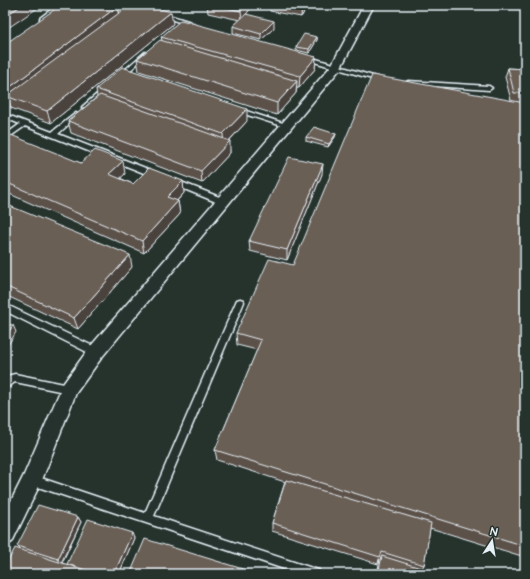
<svg xmlns="http://www.w3.org/2000/svg" width="530" height="579" font-family="'Architects Daughter',sans-serif">
	<style>
		.lines { fill: none; stroke-linecap: round; stroke-linejoin: round }
		.lane-casing { stroke: #e8f1f8; stroke-width: 3 }
		.street-casing { stroke: #e8f1f8; stroke-width: 3 }
		.lane { fill: #26332d; fill-rule: evenodd }
		.street { fill: #26332d; fill-rule: evenodd }
		.wall { fill: #5b5149; stroke: #e8f1f8 }
		.shaded-wall { fill: #4a423c; stroke: #e8f1f8 }
		.building { fill: #6a5e55; stroke: #e8f1f8 }
	</style>
	<rect width="100%" height="100%" fill="#26332d"/>
	<filter id="ink" filterUnits="userSpaceOnUse"><feTurbulence type="fractalNoise" baseFrequency=".025" numOctaves="2"/><feDisplacementMap in="SourceGraphic" scale="8" xChannelSelector="R" yChannelSelector="G"/><feConvolveMatrix kernelMatrix="1 2 1 2 8 2 1 2 1" color-interpolation-filters="sRGB"/></filter>
	<g filter="url(#ink)">
		<g class="lines">
			<g class="lane-casing">
				<g id="lane">
					<polygon points="57,5 63,5 44,20 40,20 40,18"/>
					<polygon points="162,13 191,22 192,23 189,25 160,16 159,15"/>
					<polygon points="145,52 147,53 147,55 123,77 119,77 119,75"/>
					<polygon points="306,56 383,79 384,80 381,82 379,81 304,59 304,57"/>
					<polygon points="408,81 489,86 492,88 489,90 406,84 406,82"/>
					<polygon points="104,88 107,90 106,91 86,109 82,109 82,107"/>
					<polygon points="237,108 289,125 290,126 289,127 285,127 235,111 234,110"/>
					<polygon points="76,113 79,115 78,116 58,134 158,173 159,175 158,177 154,177 25,126 5,140 5,135 20,124 5,118 5,114 52,132"/>
					<polygon points="172,180 176,180 227,200 228,202 227,204 221,204 172,184 171,182"/>
					<polygon points="240,299 243,300 244,302 154,516 315,569 319,570 320,574 299,574 32,485 29,483 27,480 29,477 32,475 145,513 236,302 237,300"/>
					<polygon points="5,304 99,349 100,352 99,355 96,356 93,355 5,311"/>
					<polygon points="15,374 69,385 72,386 73,389 72,392 69,393 15,382 5,389 5,379 7,376"/>
				</g>
			</g>
			<g class="street-casing">
				<polygon id="street" points="364,5 374,5 340,69 102,357 76,393 42,480 12,542 5,545 5,513 24,475 63,384 90,347 331,66"/>
			</g>
			<use href="#lane" class="lane"/>
			<use href="#street" class="street"/>
		</g>
		<g class="wall">
			<polygon points="168,5 179,5 178,7"/>
			<polygon points="207,5 253,5 246,14 274,28 261,40 233,33 233,26 240,20 208,13"/>
			<polygon points="270,5 309,5 301,17 270,11"/>
			<polygon points="118,6 119,12 173,24 51,123 11,108 9,103 5,106 5,44"/>
			<polygon points="161,37 316,57 315,69 299,88 297,88 296,93 277,115 139,71 137,59 162,40"/>
			<polygon points="317,37 317,40 309,53 296,50 296,47"/>
			<polygon points="508,68 525,69 525,557 430,528 424,565 422,568 423,574 377,574 380,559 379,559 378,564 272,531 272,523 285,482 217,460 215,450 257,350 237,345 236,333 293,265 511,100 505,77"/>
			<polygon points="96,89 247,121 229,141 230,153 202,183 71,133 68,121 97,97"/>
			<polygon points="336,134 335,137 328,147 306,141 306,137"/>
			<polygon points="5,140 81,163 125,174 120,178 133,184 183,181 184,193 177,201 178,201 180,214 144,253 5,192"/>
			<polygon points="322,174 287,260 250,251 249,241"/>
			<polygon points="5,204 132,267 78,329 5,295"/>
			<polygon points="78,517 81,522 62,563 67,565 134,538 119,574 5,574 20,549 17,546"/>
		</g>
		<g class="shaded-wall">
			<polygon points="22,5 42,5 5,30 5,16"/>
			<polygon points="246,5 253,5 242,20 241,11"/>
			<polygon points="303,5 309,5 301,17 302,7"/>
			<polygon points="118,6 120,18 6,96 9,103 5,106 5,91"/>
			<polygon points="171,12 173,24 51,123 47,111"/>
			<polygon points="274,21 274,28 261,40 261,34"/>
			<polygon points="317,37 317,40 309,53 309,49"/>
			<polygon points="316,57 315,69 299,88 300,76"/>
			<polygon points="297,81 296,93 277,115 277,103"/>
			<polygon points="247,109 247,121 224,146 223,134"/>
			<polygon points="5,119 9,130 5,132"/>
			<polygon points="336,134 335,137 328,147 329,144"/>
			<polygon points="230,141 230,153 202,183 201,171"/>
			<polygon points="123,161 125,174 112,186 109,174"/>
			<polygon points="323,164 322,174 287,260 287,250"/>
			<polygon points="183,181 184,193 169,209 167,197"/>
			<polygon points="178,201 180,214 144,253 142,241"/>
			<polygon points="130,255 132,267 78,329 74,318"/>
			<polygon points="13,325 16,332 5,350 5,338"/>
			<polygon points="78,517 81,522 61,563 58,559"/>
			<polygon points="132,533 134,538 119,574 114,574"/>
		</g>
		<g class="building">
			<polygon points="5,5 22,5 5,16"/>
			<polygon points="61,5 114,5 118,6 5,91 5,44"/>
			<polygon points="130,5 147,5 171,12 47,111 6,96"/>
			<polygon points="212,5 246,5 241,11"/>
			<polygon points="289,5 303,5 302,7"/>
			<polygon points="246,14 274,21 261,34 233,26"/>
			<polygon points="181,20 316,57 300,76 161,37"/>
			<polygon points="304,34 317,37 309,49 296,47"/>
			<polygon points="160,40 297,81 277,103 137,59"/>
			<polygon points="122,67 247,109 223,134 96,89"/>
			<polygon points="508,68 525,69 525,93 514,93"/>
			<polygon points="372,75 525,103 525,546 215,450 261,340 236,333 269,259 293,265"/>
			<polygon points="100,95 230,141 201,171 68,121"/>
			<polygon points="314,127 336,134 329,144 306,137"/>
			<polygon points="11,135 81,163 95,150 123,161 109,174 133,184 149,168 183,181 167,197 178,201 142,241 5,182 5,140"/>
			<polygon points="289,157 323,164 287,250 249,241"/>
			<polygon points="5,204 130,255 74,318 5,286"/>
			<polygon points="5,324 13,325 5,338"/>
			<polygon points="286,480 431,523 424,565 382,552 380,557 272,523"/>
			<polygon points="38,505 78,517 58,559 17,546"/>
			<polygon points="88,519 132,533 114,574 98,574 67,564"/>
			<polygon points="145,539 259,574 130,574"/>
			<polygon points="15,548 97,574 5,574 5,567"/>
			<polygon points="382,556 424,569 423,574 378,574"/>
		</g>
	</g>
	<rect width="530" height="579" fill="none" stroke="#26332d" stroke-width="20"/>
	<rect x="10" y="10" width="510" height="559" fill="none" stroke="#e8f1f8" stroke-width="1.5" filter="url(#ink)"/>
	<g transform="translate(492 541) rotate(12)" stroke="#26332d" stroke-width="3" paint-order="stroke">
	<path d="M0-3L7 15L0 10L-7 15Z" fill="#e8f1f8"/>
	<text y="-6" font-size="11" font-weight="bold" text-anchor="middle" fill="#e8f1f8">N</text>
	</g>
</svg>
